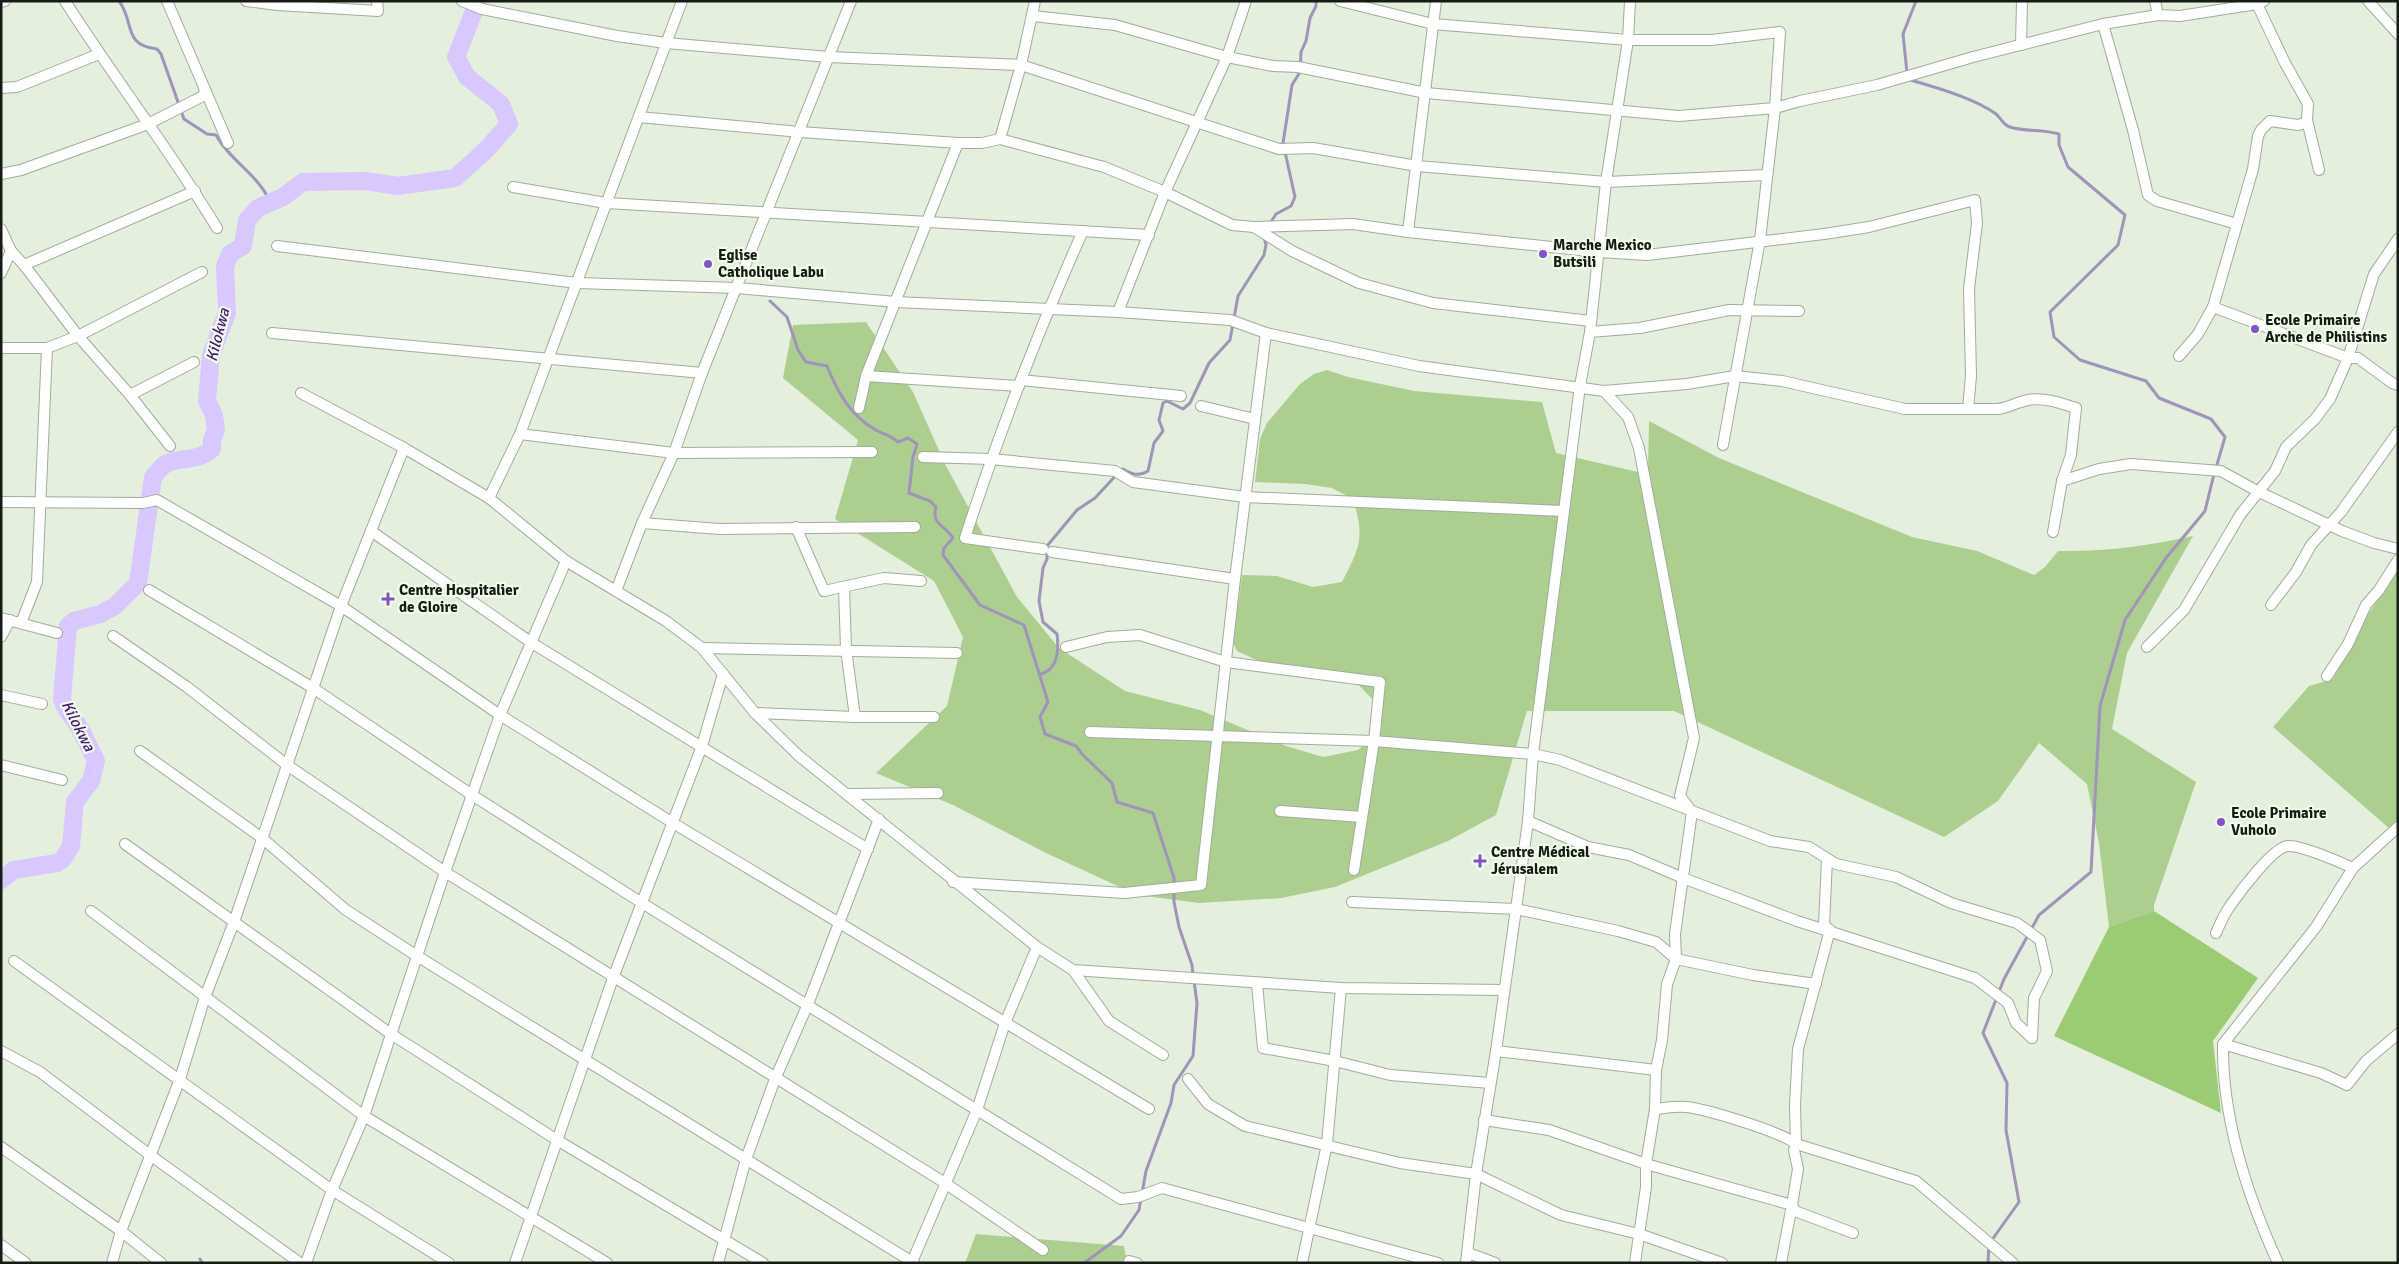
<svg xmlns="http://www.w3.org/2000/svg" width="2399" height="1264" font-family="Signika,sans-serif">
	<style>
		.green { fill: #accf90 }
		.forest { fill: #9bcb72 }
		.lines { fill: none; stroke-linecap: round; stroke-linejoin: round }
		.stream { stroke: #9f94b9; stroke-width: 3 }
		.river { stroke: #d9c8ff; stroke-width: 18 }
		.minor-casing { stroke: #a2ac9b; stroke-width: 12 }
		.minor { stroke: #fff; stroke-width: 10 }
		.poi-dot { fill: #8152ca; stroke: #f2fceb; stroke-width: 2 }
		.labels { text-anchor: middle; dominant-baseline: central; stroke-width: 4.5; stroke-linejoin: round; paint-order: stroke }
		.poi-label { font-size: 15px; font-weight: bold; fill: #171b15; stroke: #f2fceb; text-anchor: start }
		.water-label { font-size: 16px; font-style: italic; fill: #46167d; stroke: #f2fceb }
	</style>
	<rect width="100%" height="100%" fill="#e5efdd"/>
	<g class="green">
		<path d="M 866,322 L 913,392 L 945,464 L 1017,597 L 1059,648 L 1125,691 L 1200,710 L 1286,746 L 1323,757 L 1358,750 L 1377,733 L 1374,701 L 1348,674 L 1263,663 L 1237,651 L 1228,631 L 1238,606 L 1242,575 L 1277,576 L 1313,587 L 1342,582 C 1360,547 1365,538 1353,499 L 1332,488 L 1305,484 L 1255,482 L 1260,439 L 1267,423 L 1300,384 L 1314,374 L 1327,370 L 1348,377 L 1414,391 L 1542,402 L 1556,453 L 1642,473 L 1648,472 L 1649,421 L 1719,458 L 1912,537 L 1977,551 L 2034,575 L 2045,567 L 2058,551 C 2104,552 2148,546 2193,536 L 2127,653 L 2112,729 L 2196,782 L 2154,905 L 2154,911 L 2109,927 L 2099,843 L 2087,784 L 2039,743 L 1998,801 L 1944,837 L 1674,711 L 1527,711 L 1496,815 L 1448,841 L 1335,887 L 1281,898 L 1199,903 L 1137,895 L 1044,852 L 953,805 L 876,773 L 947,706 L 963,637 L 934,581 L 835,519 L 858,440 L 783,378 L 793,325 Z"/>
		<polygon points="2398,570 2398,836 2273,727 2309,686 2333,679 2365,619"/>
		<polygon points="976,1234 1124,1246 1127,1263 965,1263"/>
	</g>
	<polygon class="forest" points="2154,911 2258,978 2213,1041 2221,1113 2054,1036 2109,927"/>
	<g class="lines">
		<g class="stream">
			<path d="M 119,1 C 135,22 122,45 157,49 L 161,54 L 184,119 L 207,134 L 216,135 C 230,161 259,175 270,202"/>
			<path d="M 1916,1 L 1903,34 L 1907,73 L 1911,80 C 1937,88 1974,98 1996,114 C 2001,118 2003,125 2010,127 C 2026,132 2042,129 2059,134 L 2059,145 L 2068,167 L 2125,215 L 2118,245 L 2050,312 L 2054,337 L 2080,360 L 2146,381 L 2159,398 L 2211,419 L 2225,437 L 2216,468"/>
			<polyline points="1269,225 1276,214 1291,206 1295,197 1283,143 1292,85 1300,72 1301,52 1306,41 1310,18 1316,6 1316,1"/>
			<path d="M 770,301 L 787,317 L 798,350 L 806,362 L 827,366 C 837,391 850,415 874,429 C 882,434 890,435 898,442 L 908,438 L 917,444 L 913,457 L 909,493 L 930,501 L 936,507 C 931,525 945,525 953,538 L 944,548 L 943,555 L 980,605 L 1024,625 L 1048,702 L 1040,717 L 1045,734 L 1076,746 L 1083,755 L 1112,783 L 1117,802 L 1153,813 L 1174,878 L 1174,902 L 1179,927 L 1192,965 L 1193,975"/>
			<path d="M 1041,674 C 1058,669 1059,650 1057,634 L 1043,622 L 1039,601 L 1043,568 L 1047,559 L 1047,546 L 1077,510 L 1095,498 L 1120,471 L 1123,469 C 1132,474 1138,477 1148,471 L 1154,443 L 1163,431 L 1159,420 L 1163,403 L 1167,401 L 1183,409 L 1190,403 L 1209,363 L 1230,340 L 1238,296 L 1264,255 L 1266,245 L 1264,237"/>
			<polyline points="200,1259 202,1263"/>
			<polyline points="1084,1263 1121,1236 1139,1210 1146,1171 1171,1103 1174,1085 1193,1056 1197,1003 1194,981"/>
			<polyline points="1988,1263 1989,1244 2019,1202 2006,1130 2007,1083 1983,1033 2004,979 2039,915 2091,872 2100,706 2125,620 2166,558 2205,511 2214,474"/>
		</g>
		<path class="river" d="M 1,880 L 14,870 L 57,863 L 63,859 L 71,846 L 75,802 L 91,781 L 96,761 L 81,730 L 65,707 L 62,699 L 68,626 L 74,621 L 100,614 L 115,606 L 138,583 L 153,477 C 157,473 160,468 164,465 C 177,456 197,463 212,449 L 212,440 L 216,430 L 214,415 L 207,401 L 211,355 L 227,313 L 225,266 L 230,254 L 243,246 L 247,220 L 258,208 L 283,197 L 303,182 L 365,181 L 398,186 L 455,178 L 487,149 L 509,124 L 501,104 L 467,77 L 456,57 L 478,1"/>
		<g class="minor-casing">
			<g id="minor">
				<path d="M 65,1 C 114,78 170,150 217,228"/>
				<polyline points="167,1 228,143"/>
				<polyline points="246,1 277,5 378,11 377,1"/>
				<polyline points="462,1 482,9 617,36 666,43 828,57 1021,65 1279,149 1313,148 1417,166 1606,182 1766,175"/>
				<polyline points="1340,1 1433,24 1628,40 1711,40 1780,32 1775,108 1760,240 1723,445"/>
				<polyline points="2155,1 2158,15"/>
				<polyline points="2368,1 2398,34"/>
				<polyline points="1,2 5,1"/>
				<polyline points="1033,16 1115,25 1227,57 1273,66 1298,67 1426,93 1679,116 1775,108 1800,101 1877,85 1973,57 2103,24 2158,15 2180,16 2257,4 2264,1"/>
				<polyline points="2103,24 2133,130 2148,195 2157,201 2237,224"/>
				<polyline points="2021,45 2022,1"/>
				<polyline points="1,88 17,87 99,54"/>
				<polyline points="639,117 800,132 958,143 982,143 1000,139 1104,167 1165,192 1232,225 1254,227 1292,251 1359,283 1433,303 1591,321"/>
				<polyline points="2307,120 2319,170"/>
				<polyline points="1000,139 1021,65 1035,1"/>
				<polyline points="1,174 21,170 148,124 203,96 205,93 204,87"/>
				<polyline points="513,187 606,203 1149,235"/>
				<polyline points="1254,227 1353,224 1408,232 1599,252 1647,255 1824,234 1869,227 1975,200 1977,223 1969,289 1971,376 1968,409"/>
				<polyline points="1,229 11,251 24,265 78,336 130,395 170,446"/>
				<polyline points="1408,232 1436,1"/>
				<path d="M 277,246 L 577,283 L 737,288 L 896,302 L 1118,312 L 1230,320 L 1266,333 L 1419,366 L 1604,391 L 1687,384 L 1735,376 L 1782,381 L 1905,409 L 1997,409 C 2008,408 2017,402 2028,400 C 2044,397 2061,403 2076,408 L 2071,455 L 2062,481 L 2053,532"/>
				<polyline points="24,265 195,191"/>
				<polyline points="1,273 11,251"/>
				<polyline points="2213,307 2348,358 2358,358 2392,383 2398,385"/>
				<polyline points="1118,312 1165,192 1227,57 1246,1"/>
				<polyline points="1590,332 1640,328 1729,310 1799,311"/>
				<polyline points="272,333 702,373"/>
				<polyline points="1,348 47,348 78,336 202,272"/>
				<polyline points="2179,356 2198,334 2213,307 2253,169 2258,136 2261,130 2270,121 2298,125 2305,123 2307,120 2308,104 2285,63 2257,4"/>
				<polyline points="866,376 1019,386"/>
				<polyline points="1021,380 1181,396"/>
				<polyline points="1604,391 1628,417 1639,448 1694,738 1680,796 1692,812 1675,934 1676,959 1667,984 1662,1040 1656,1070 1655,1109 1646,1164 1646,1187 1635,1263"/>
				<polyline points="301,393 404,448 489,498 566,561 666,621 702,648 755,713 799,756 1037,947 1073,970 1341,988 1504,990"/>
				<polyline points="130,395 194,362"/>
				<polyline points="1201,406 1255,419"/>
				<polyline points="859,408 866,376 958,143"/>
				<polyline points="520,434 674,453 872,452"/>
				<polyline points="923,457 991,459 1115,471 1133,482 1245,497 1564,511"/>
				<polyline points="2062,481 2099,469 2131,464 2221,471 2257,491 2342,531 2374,543 2398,549"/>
				<polyline points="489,498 520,434 682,1"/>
				<polyline points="1,502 143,503 157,500 341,606 500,715 673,823 1149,1109"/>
				<polyline points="642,523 719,529 915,527"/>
				<polyline points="796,527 824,591 884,578 921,581"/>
				<polyline points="371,531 532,643 868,849"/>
				<path d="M 1043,549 L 965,538 C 999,433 1038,331 1083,231"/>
				<polyline points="1052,552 1235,579"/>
				<polyline points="844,587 846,649 855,717"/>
				<polyline points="149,590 313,688 472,795 642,903 1121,1199 1138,1197 1162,1188 1438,1263"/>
				<polyline points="616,591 642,523 674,453 702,373 851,1"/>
				<polyline points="2271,605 2296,572 2311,545 2341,512 2398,432"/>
				<polyline points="1,618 57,633"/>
				<polyline points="21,623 37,582 47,348"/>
				<polyline points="113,636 187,687 287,765 445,872 945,1183 1043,1250"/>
				<polyline points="1,637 10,620"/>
				<polyline points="1066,647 1107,637 1140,635 1226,662 1380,682 1374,741 1354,870"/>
				<polyline points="2147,647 2184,610 2240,515 2275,471 2286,447 2315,419 2330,399 2348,358 2374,274 2398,239"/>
				<polyline points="702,648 957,653"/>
				<polyline points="2327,676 2348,644 2366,605 2379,590 2398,560"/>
				<polyline points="1,695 42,704"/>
				<polyline points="755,713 855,717 934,717"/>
				<polyline points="1090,732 1374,741 1533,754 1560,760 1770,841 1809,847 1836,864 1896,877 1951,903 2017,923 2040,940 2047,971 2034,998 2032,1038"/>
				<polyline points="140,751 262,838 346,910 417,956 914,1263"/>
				<polyline points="1,765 62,780"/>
				<polyline points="848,794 938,793"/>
				<polyline points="1280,811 1362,817"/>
				<polyline points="1528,821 1588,847 1629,855 1683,878 1797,921 1975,978 2008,1003 2016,1023 2032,1038"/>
				<polyline points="125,844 391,1034 557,1140 763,1263"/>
				<polyline points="1827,859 1824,925 1830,930"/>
				<polyline points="953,882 1124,893 1201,885 1235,579 1266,333"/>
				<polyline points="1352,902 1516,909 1618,931 1656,942 1676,959 1753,975 1816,984"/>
				<polyline points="91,911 364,1116 607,1263"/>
				<polyline points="1830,930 1798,1049 1795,1105 1796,1144 1794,1150 1798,1169 1792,1205 1795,1211 1803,1214 1853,1233"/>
				<path d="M 2216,933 C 2220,924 2224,914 2230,906 C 2239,893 2273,847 2288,846 C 2301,845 2340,862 2353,868"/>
				<polyline points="14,961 332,1190 449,1263"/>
				<polyline points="1073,970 1109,1021 1163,1055"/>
				<polyline points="1257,984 1263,1048 1335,1061 1390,1075 1490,1083"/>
				<polyline points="2223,1044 2321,1073 2347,1085 2366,1061 2398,1034"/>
				<polyline points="1,1051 40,1072 150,1155 300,1263"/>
				<polyline points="1496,1051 1656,1070"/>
				<polyline points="1188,1079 1208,1104 1245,1126 1400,1163 1476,1174 1561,1215 1639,1234 1722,1263"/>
				<path d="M 1655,1109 C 1665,1108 1676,1106 1686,1107 C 1706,1109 1782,1132 1796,1144 L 1916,1181 L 2013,1263"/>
				<polyline points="1484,1120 1549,1130 1646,1164 1792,1205 1781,1263"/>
				<polyline points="1,1147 121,1231 161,1263"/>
				<polyline points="1,1245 26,1263"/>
				<polyline points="1468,1253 1495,1263"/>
				<polyline points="1129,1261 1137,1263"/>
				<polyline points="912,1262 977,1110 1005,1023 1037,947"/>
				<polyline points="112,1263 121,1231 180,1079 205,997 234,922 341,606 404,448"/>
				<polyline points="306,1263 332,1190 364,1116 445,872 500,715 566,561"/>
				<polyline points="515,1263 613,978 702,746 723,674"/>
				<polyline points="718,1263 746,1159 775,1079 808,1004 879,819"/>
				<polyline points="1302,1263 1327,1144 1341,988"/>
				<polyline points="1466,1263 1476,1174 1496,1051 1516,909 1528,821 1533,754 1564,511 1580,386 1590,332 1606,182 1628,40 1630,1"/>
				<path d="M 2278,1263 C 2247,1195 2222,1119 2223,1044 L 2316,927 L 2353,868 L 2398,827"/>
			</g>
		</g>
		<use href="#minor" class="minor"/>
	</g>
	<g class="poi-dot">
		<circle cx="1543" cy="254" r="5"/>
		<circle cx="708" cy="264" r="5"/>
		<circle cx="2255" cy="329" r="5"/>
		<path d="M385.5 591.5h5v5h5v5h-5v5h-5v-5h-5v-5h5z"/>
		<circle cx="2221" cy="822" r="5"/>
		<path d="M1477.5 853.5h5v5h5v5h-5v5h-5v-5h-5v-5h5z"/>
	</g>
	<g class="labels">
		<g class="poi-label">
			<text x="1553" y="245">Marche Mexico<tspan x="1553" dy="17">Butsili</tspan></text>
			<text x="718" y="255">Eglise<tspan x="718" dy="17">Catholique Labu</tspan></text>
			<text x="2265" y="320">Ecole Primaire<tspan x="2265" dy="17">Arche de Philistins</tspan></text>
			<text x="399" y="590">Centre Hospitalier<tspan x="399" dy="17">de Gloire</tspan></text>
			<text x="2231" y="813">Ecole Primaire<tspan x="2231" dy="17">Vuholo</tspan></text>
			<text x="1491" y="852">Centre Médical<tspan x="1491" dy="17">Jérusalem</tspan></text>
		</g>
		<g class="water-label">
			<text transform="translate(218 335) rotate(-76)">Kilokwa</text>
			<text transform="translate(78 726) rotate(63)">Kilokwa</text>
		</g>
	</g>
	<rect width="2399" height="1264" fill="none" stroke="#171b15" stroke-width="5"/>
</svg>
